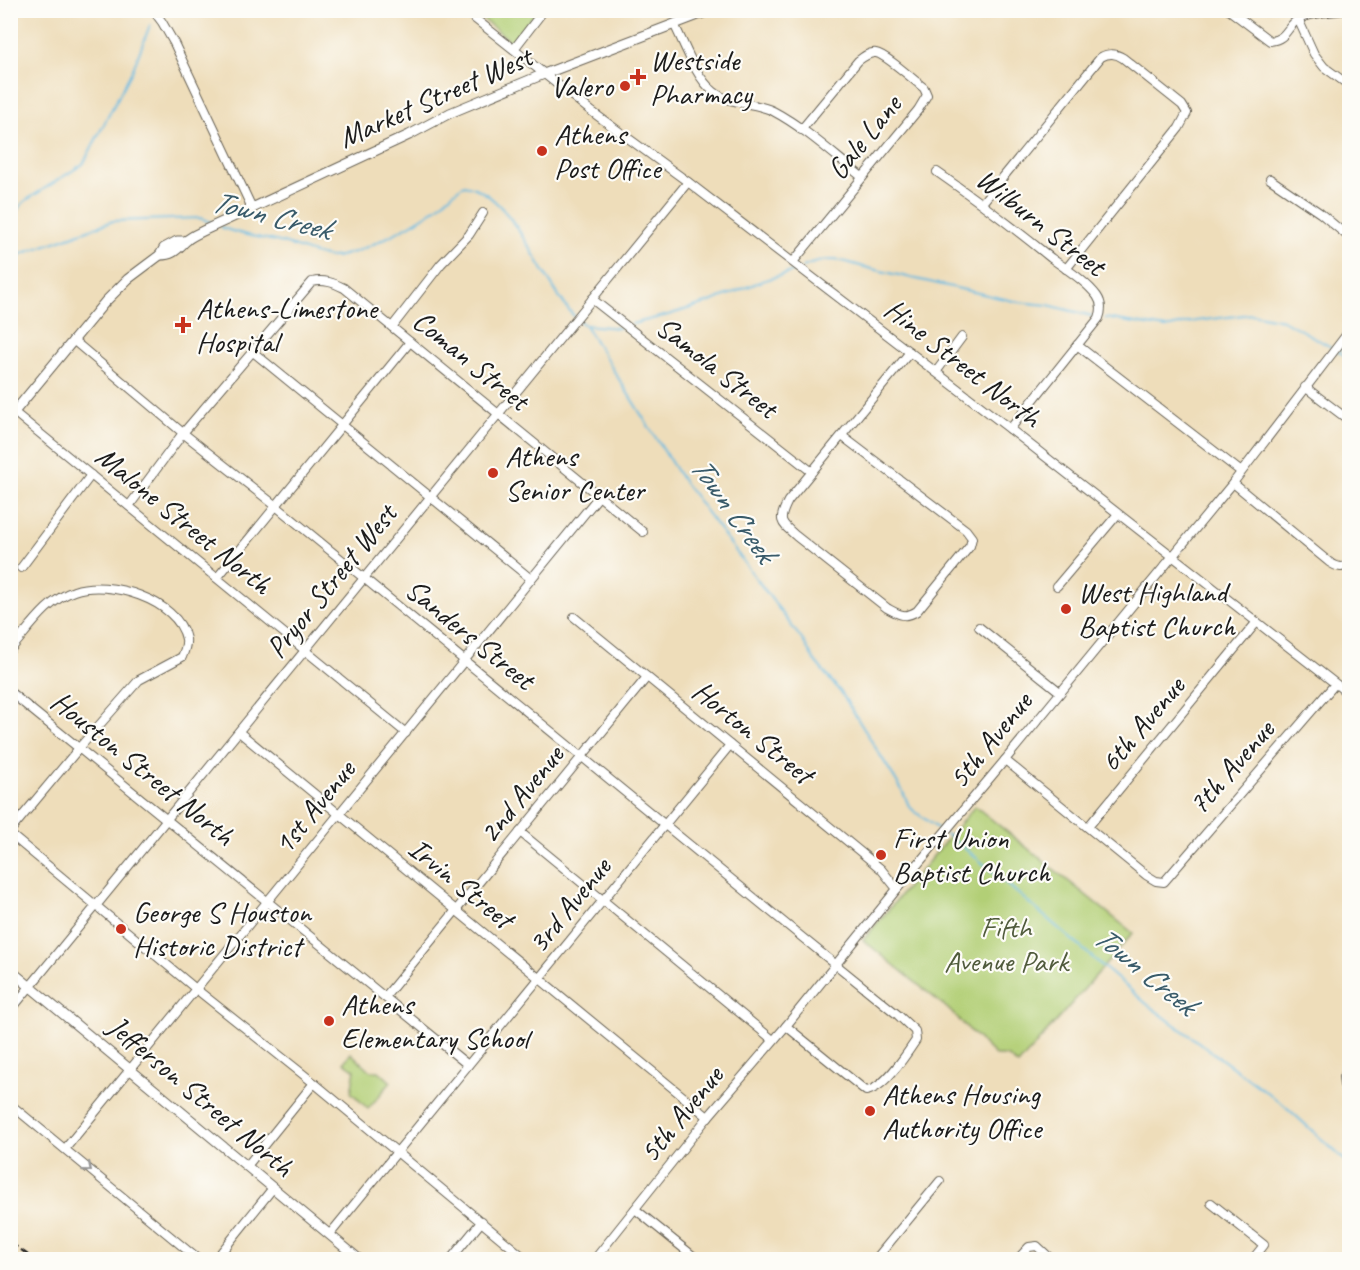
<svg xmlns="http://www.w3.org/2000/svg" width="1360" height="1270" font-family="Caveat,sans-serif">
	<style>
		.green { fill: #b2cf76; stroke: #677649; stroke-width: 1.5 }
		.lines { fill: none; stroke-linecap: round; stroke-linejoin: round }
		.stream { stroke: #64b9e0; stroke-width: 2 }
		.minor-casing { stroke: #666053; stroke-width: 10 }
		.major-casing { stroke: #666053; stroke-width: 11 }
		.minor { stroke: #fff; stroke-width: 8 }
		.major { stroke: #fff; stroke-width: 9 }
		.rail { stroke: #1c1c1c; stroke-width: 2; stroke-dasharray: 9 4.5; stroke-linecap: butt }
		.oneway { stroke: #999 }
		.poi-dot { fill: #c8321e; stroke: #fdfcf7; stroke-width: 2 }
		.labels { text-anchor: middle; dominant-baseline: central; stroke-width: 4.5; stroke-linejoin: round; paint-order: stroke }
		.poi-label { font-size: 30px; fill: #1c1c1c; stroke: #fdfcf7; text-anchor: start }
		.street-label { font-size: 30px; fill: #1c1c1c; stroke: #fdfcf7 }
		.park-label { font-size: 30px; fill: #505b3c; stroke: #fdfcf7 }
		.water-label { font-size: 32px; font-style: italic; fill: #395b6a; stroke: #fdfcf7 }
	</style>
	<rect width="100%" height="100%" fill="#fdfcf7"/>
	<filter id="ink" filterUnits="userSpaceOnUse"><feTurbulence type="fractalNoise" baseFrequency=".0167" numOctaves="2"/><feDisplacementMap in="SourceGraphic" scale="12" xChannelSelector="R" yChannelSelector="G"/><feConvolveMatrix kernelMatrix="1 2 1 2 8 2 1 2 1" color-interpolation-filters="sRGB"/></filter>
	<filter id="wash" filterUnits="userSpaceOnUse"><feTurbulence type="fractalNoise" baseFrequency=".008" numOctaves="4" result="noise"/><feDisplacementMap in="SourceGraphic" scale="24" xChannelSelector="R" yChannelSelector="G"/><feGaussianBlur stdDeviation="1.35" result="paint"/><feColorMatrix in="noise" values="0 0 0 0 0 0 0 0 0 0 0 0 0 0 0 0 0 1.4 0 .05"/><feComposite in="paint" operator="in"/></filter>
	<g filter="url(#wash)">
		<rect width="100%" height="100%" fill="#eeddba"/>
		<g class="green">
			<polygon points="472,11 537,10 537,11 512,42"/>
			<polygon points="975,806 1133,933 1018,1065 1007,1056 996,1056 947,1008 863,940"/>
			<polygon points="351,1053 370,1071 379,1071 391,1082 368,1109 351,1092 355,1070 344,1062"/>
		</g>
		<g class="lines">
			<g class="stream">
				<polyline points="10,217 25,201 83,164 133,69 150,25"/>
				<path d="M 221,227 C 239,235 259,237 279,242 C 293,245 319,257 332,257 C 357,256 411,226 432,211 C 444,203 452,192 464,185 C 513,192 541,281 574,316"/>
				<polyline points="10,258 113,221 200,218 213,223"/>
				<path d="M 803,267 C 833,254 843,262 872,269 L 1018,302 L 1048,305 L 1092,316"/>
				<polyline points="1105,318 1166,328 1196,321 1252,314 1283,320 1331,347"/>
				<polyline points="578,320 585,325 681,478 803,641 815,661 842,694 902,790 909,806 914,811 941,831"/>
				<polyline points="632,324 668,315 710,302 762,281 798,270"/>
				<polyline points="585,325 620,328"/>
				<polyline points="1338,352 1350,337"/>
				<polyline points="1339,352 1350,359"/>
				<polyline points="946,834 973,855 1148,1005 1284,1105 1350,1165"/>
			</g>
		</g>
	</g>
	<g filter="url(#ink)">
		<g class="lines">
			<g class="minor-casing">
				<g id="minor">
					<polyline points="153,10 162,22 174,43 252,208"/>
					<polyline points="464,10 591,111 688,182 1010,429 1350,695"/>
					<path d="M 1229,10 L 1270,41 C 1288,39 1286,26 1299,19 C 1312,12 1332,12 1346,10"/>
					<polyline points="1294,10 1314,54 1324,67 1350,86"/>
					<path d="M 674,24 C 684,43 696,78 713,91 C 730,105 754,102 773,111 C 805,128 834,155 862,177"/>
					<polyline points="514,49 544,10"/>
					<path d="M 937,172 C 976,199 1014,228 1051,258 C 1066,269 1086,281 1097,296 C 1102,303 1102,310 1099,318 L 1010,429"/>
					<polyline points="1270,179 1320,213 1350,238"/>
					<path d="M 982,203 L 1101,57 C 1109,53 1115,53 1123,58 L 1182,105 L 1187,113 L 1179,128 L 1066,269"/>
					<path d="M 793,262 L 918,110 L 927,95 L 924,88 C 915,81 885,54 876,53 C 869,52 863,57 858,61 L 801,130"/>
					<polyline points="592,299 812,472"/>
					<polyline points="392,327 441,264 469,235 483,213"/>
					<path d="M 73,340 L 183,433 L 276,506 L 803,938 L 898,1015 L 915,1031 L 916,1040 C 906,1055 884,1089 866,1091 L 786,1026"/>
					<polyline points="1077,345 1240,471"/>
					<polyline points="253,352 531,579"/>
					<polyline points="936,372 962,337"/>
					<polyline points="1305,387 1350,421"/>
					<polyline points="15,413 406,733"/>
					<path d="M 842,436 L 966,530 L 972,538 L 970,546 L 917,611 C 905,619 898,614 887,608 L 796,536 C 780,522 778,521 788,501 L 910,352"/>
					<path d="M 1233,483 L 1329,562 C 1337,567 1342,569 1350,564"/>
					<path d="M 129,506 L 183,433 L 312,282 C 324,279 334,283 344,288 L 643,532"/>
					<polyline points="21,568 91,475"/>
					<polyline points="217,578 410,342"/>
					<polyline points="1057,586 1117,515"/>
					<polyline points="574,617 863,854 881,869 897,889"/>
					<polyline points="979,627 1060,692"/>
					<path d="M 10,650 C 29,629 47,600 74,591 C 108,579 178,599 186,639 C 187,645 184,652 182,657 L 139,680 L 80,747 L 10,831"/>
					<polyline points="10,692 468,1065"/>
					<polyline points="239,732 708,1117"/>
					<polyline points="1005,760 1146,875 1156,881 1164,882 1335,684"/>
					<polyline points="1088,827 1256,623"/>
					<polyline points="520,832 773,1040"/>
					<polyline points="10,834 196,989 314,1083 527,1260"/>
					<polyline points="385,997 647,677"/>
					<polyline points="10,1011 688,182"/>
					<polyline points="1350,1067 1343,1077 1344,1085 1350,1089"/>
					<polyline points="10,1104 199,1260"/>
					<polyline points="65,1149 599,496"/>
					<polyline points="247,1166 314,1083"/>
					<polyline points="1211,1203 1264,1245 1252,1260"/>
					<polyline points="635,1209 698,1260"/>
					<polyline points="330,1234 730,745"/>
					<polyline points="215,1260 273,1188"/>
					<polyline points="450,1260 482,1221"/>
					<polyline points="594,1260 708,1117 786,1026 897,889 1005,760 1233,483 1350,330"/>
					<polyline points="875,1260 940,1181"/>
					<polyline points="1017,1260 1029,1247 1037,1246 1052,1260"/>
				</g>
			</g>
			<g class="major-casing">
				<g id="major">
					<path d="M 160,255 C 174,255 177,249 186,241 C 191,236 199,233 205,230 L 409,135 L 450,113 L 544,74 L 711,10"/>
					<polyline points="10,417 105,302 128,279 160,255 164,248 177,241 185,241"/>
					<polyline points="10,970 360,1260"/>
				</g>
			</g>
			<use href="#minor" class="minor"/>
			<use href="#major" class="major"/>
			<polyline class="rail" points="10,1242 35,1260"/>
		</g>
		<defs><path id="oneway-chevron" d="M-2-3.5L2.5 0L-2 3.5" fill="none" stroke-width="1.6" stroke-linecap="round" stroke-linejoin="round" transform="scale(1.5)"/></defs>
		<use class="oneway" href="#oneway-chevron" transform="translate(88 1168) rotate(40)"/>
	</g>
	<g class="poi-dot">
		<path d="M635 68h6v6h6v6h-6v6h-6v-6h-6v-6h6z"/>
		<circle cx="625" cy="86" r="6"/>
		<circle cx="542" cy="151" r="6"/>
		<path d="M180 316h6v6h6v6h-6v6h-6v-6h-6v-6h6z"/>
		<circle cx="493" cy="473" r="6"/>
		<circle cx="1066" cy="609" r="6"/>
		<circle cx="881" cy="855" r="6"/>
		<circle cx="121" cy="929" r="6"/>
		<circle cx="329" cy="1021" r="6"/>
		<circle cx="870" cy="1111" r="6"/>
	</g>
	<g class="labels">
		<g class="poi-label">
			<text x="650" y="60">Westside<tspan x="650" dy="34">Pharmacy</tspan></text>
			<text x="613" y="86" text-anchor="end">Valero</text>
			<text x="554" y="134">Athens<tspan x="554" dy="34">Post Office</tspan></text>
			<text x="196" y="308">Athens-Limestone<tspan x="196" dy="34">Hospital</tspan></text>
			<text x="505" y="456">Athens<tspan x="505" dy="34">Senior Center</tspan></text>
			<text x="1078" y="592">West Highland<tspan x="1078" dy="34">Baptist Church</tspan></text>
			<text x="893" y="838">First Union<tspan x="893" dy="34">Baptist Church</tspan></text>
			<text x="133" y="912">George S Houston<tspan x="133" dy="34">Historic District</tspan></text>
			<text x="341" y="1004">Athens<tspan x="341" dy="34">Elementary School</tspan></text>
			<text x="882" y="1094">Athens Housing<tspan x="882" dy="34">Authority Office</tspan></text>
		</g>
		<g class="street-label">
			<text transform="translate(435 97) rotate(-24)">Market Street West</text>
			<text transform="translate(864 137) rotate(-51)">Gale Lane</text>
			<text transform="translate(1041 222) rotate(38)">Wilburn Street</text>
			<text transform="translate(471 360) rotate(39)">Coman Street</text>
			<text transform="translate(963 363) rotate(38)">Hine Street North</text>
			<text transform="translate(717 367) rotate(38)">Samola Street</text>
			<text transform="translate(184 520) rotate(39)">Malone Street North</text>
			<text transform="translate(331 581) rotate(-51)">Pryor Street West</text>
			<text transform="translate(470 634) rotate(39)">Sanders Street</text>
			<text transform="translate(1142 724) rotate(-50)">6th Avenue</text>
			<text transform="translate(753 732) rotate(39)">Horton Street</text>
			<text transform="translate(990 740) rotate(-51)">5th Avenue</text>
			<text transform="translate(1231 767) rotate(-49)">7th Avenue</text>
			<text transform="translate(143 768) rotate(39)">Houston Street North</text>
			<text transform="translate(521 794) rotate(-51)">2nd Avenue</text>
			<text transform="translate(314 807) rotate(-51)">1st Avenue</text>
			<text transform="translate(461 883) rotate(39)">Irvin Street</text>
			<text transform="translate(569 905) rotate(-51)">3rd Avenue</text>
			<text transform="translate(201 1096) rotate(40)">Jefferson Street North</text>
			<text transform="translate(681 1114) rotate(-51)">5th Avenue</text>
		</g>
		<g class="park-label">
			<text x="1006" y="927">Fifth<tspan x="1006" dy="34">Avenue Park</tspan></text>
		</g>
		<g class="water-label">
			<text transform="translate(271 215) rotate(14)">Town Creek</text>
			<text transform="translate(733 509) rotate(54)">Town Creek</text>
			<text transform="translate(1145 970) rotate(39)">Town Creek</text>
		</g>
	</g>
	<rect width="1360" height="1270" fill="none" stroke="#fdfcf7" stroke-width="36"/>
</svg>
